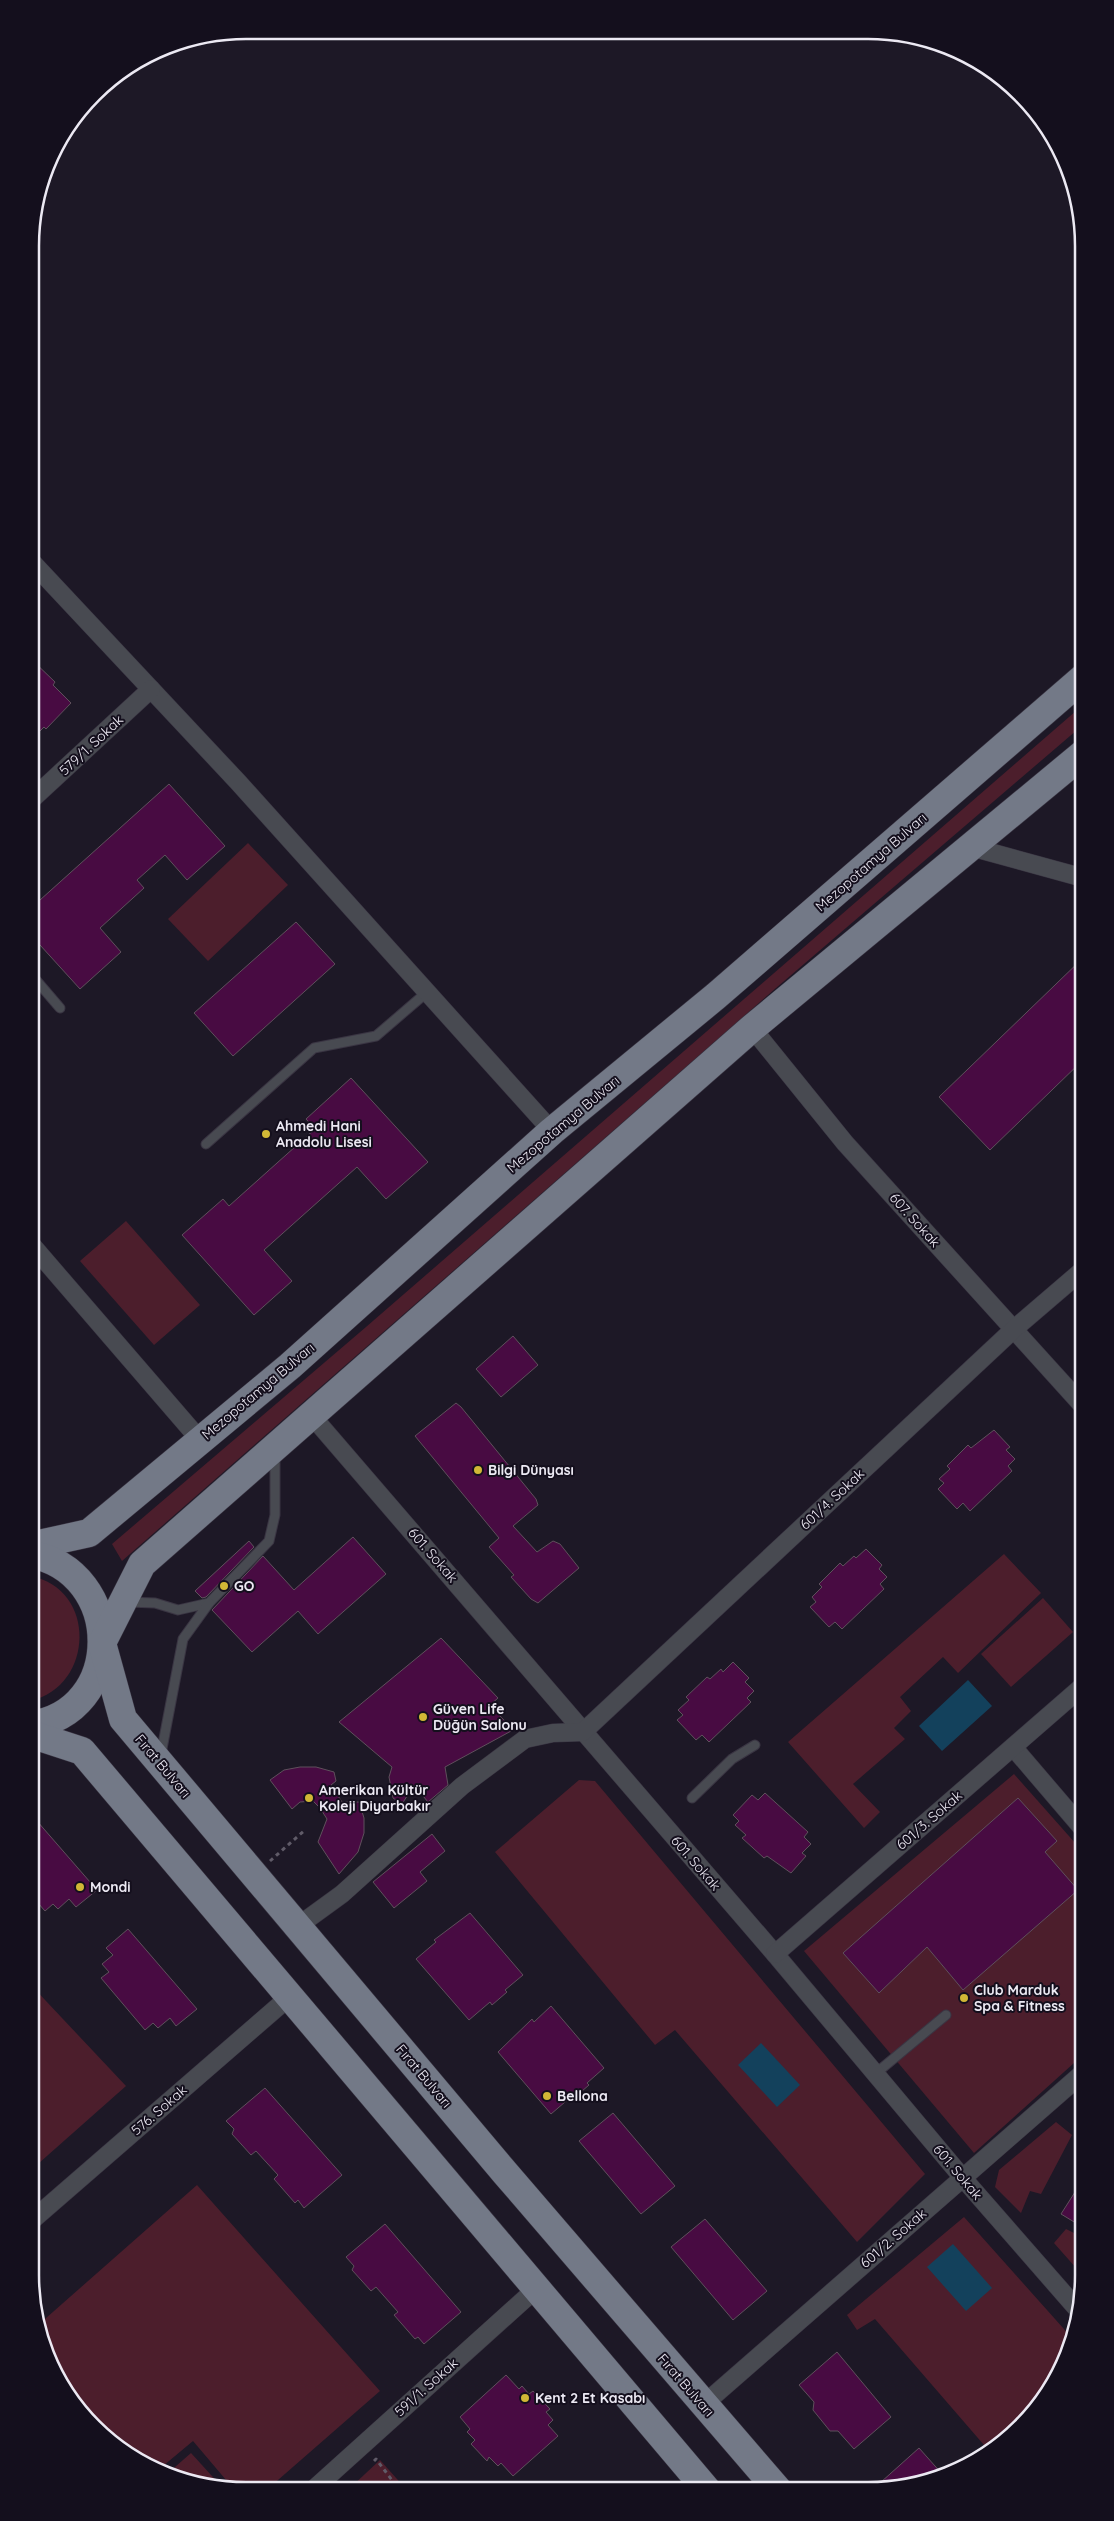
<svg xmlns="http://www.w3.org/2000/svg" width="1114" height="2521" font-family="Quicksand,sans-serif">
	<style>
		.green { fill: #4c1e2c }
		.water { fill: #13415c }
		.building { fill: #480b42; stroke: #5f505c }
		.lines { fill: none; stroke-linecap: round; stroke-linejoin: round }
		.lane-casing { stroke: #3a3543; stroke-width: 11 }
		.street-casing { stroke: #3a3543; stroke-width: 19 }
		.primary-casing { stroke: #3a3543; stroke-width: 29 }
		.path { stroke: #605b68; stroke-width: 3; stroke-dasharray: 4 4; stroke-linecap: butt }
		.lane { stroke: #484a51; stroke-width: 9 }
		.street { stroke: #484a51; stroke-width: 18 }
		.primary { stroke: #737987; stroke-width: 28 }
		.poi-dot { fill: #d1b736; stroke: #140f1d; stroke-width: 2 }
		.labels { text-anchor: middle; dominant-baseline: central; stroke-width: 4; stroke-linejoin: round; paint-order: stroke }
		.street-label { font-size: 14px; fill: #ece9f3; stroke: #140f1d }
		.poi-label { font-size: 14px; font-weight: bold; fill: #ece9f3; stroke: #140f1d; text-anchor: start }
		.rim { fill: none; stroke: #ece9f3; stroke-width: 2.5 }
	</style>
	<rect width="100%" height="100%" fill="#1d1826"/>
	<g class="green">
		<polygon points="1084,704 1084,724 776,988 122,1561 112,1544 366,1327"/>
		<polygon points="248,843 288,885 208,961 168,919"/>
		<polygon points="126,1221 200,1305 154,1345 80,1261"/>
		<polygon points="1004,1554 1041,1593 958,1673 943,1657 900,1697 911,1711 894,1728 905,1739 853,1784 880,1812 864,1828 788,1742"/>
		<path d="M 30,1576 C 97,1588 95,1686 30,1701 Z"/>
		<polygon points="1043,1598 1073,1632 1011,1687 981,1654"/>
		<polygon points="1014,1774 1084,1853 1084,2054 974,2153 804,1951"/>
		<polygon points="579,1780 595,1781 925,2174 857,2242 675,2030 655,2045 495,1852"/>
		<polygon points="30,1984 126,2086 30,2171"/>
		<polygon points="1056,2122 1072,2135 1041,2194 1030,2191 1021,2213 995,2187 999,2170"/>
		<polygon points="197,2185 380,2391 270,2487 232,2487 193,2441 157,2471 103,2437 66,2395 37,2331 37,2326"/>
		<polygon points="964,2217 1072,2338 1068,2357 1039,2407 990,2452 875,2319 857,2330 847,2315"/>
		<polygon points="1066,2229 1084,2238 1084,2277 1054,2243"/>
		<polygon points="191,2453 222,2487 204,2487 167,2474"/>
		<polygon points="380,2460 405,2488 350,2488"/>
	</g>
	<g class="water">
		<polygon points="968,1680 992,1706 942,1751 919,1726"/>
		<polygon points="761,2043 800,2085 777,2107 738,2065"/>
		<polygon points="953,2244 992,2288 966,2311 927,2267"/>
	</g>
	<g class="building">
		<polygon points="30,658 55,682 53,685 71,703 46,729 44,727 30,741"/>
		<polygon points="169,784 225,846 187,880 165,855 137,880 144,888 100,928 121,952 80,989 30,934 30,909"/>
		<polygon points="296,922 335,964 233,1056 194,1013"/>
		<polygon points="1084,957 1084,1059 990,1150 939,1097"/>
		<polygon points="351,1078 428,1162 386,1199 357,1167 264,1250 292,1281 254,1315 182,1235 223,1199 229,1206 315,1129 306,1119"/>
		<polygon points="513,1336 538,1365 501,1397 476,1369"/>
		<polygon points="456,1403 461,1407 536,1499 538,1505 513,1526 537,1552 553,1541 560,1544 579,1568 538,1603 531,1599 511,1577 514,1575 489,1547 499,1538 415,1436"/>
		<polygon points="994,1430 1010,1447 1006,1450 1015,1459 1008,1466 1012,1471 970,1511 963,1503 957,1509 938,1489 944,1483 939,1479 950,1469 947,1466 968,1445 971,1448"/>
		<polygon points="353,1537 386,1574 318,1634 298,1611 252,1652 212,1610 263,1556 294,1590"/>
		<polygon points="249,1541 254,1547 206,1597 202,1598 195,1591"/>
		<polygon points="866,1549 882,1565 879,1569 887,1577 880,1584 884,1589 842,1629 835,1622 829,1627 810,1607 816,1602 812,1597 822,1587 819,1584 840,1563 843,1566 854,1556 856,1558"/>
		<polygon points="441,1638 498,1698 490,1705 513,1730 445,1767 448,1785 428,1802 414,1785 402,1804 393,1798 389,1777 392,1767 339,1722"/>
		<polygon points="733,1662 749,1678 745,1682 754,1691 747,1698 751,1702 709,1742 702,1735 696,1740 677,1720 683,1715 678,1710 689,1700 686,1697 707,1677 710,1679 721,1669 723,1672"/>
		<polygon points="300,1767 316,1767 334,1772 336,1781 331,1785 342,1802 359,1802 364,1818 364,1833 358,1852 339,1874 318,1842 327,1819 320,1808 313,1801 300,1802 292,1809 270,1780 284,1770"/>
		<polygon points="765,1793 808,1832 804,1837 811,1844 802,1853 806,1856 791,1873 767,1856 764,1858 742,1838 746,1835 735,1825 739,1821 733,1815 752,1795 758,1800"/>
		<polygon points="1018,1798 1057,1841 1045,1852 1078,1890 963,1990 927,1947 879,1993 843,1953"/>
		<polygon points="30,1813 97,1890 76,1907 69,1899 58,1909 53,1904 45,1911 30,1894"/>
		<polygon points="432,1834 445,1851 420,1872 427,1881 394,1908 373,1882"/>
		<polygon points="470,1913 523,1975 505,1990 507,1992 492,2005 490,2002 469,2020 416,1959 436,1942 434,1940"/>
		<polygon points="128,1929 197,2009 176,2026 170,2018 158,2028 153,2023 145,2030 101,1978 109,1972 102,1964 113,1955 106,1948"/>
		<polygon points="551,2006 604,2068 587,2083 589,2085 574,2098 572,2096 551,2114 498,2052 532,2019 534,2022"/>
		<polygon points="265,2088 342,2175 304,2208 298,2200 295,2203 274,2179 278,2175 256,2151 251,2155 232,2134 234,2129 226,2121"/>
		<polygon points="613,2113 675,2186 641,2214 579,2141"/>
		<polygon points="1084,2178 1084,2228 1061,2214"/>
		<polygon points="705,2219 767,2291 733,2320 671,2247"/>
		<polygon points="385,2224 461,2312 424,2344 418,2337 415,2339 394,2315 398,2312 376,2287 371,2291 352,2270 354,2266 346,2257"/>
		<polygon points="837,2352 891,2417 854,2449 838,2431 830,2431 813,2410 814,2402 799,2385"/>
		<polygon points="506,2375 519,2389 522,2386 529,2394 533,2391 550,2409 546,2412 553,2420 548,2425 558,2436 513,2476 501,2463 498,2466 489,2457 487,2461 471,2444 475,2440 467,2432 470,2429 460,2417"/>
		<polygon points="919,2448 943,2475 924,2484 871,2491"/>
	</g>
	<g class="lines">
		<g class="lane-casing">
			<g id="lane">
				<polyline points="30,973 60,1008"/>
				<polyline points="206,1144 314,1048 376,1036 426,993"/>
				<polyline points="128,1602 155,1603 178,1610 209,1603 269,1541 275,1515 275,1456"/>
				<polyline points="161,1754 183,1639 209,1603"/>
				<polyline points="692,1798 732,1759 755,1745"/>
				<polyline points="875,2074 946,2015"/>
			</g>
		</g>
		<g class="street-casing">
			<g id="street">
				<polyline points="30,560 238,782 552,1131"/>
				<polyline points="30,801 151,689"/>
				<polyline points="971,847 1084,878"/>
				<polyline points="752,1028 845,1143 1084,1407"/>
				<polyline points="30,1243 200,1440"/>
				<polyline points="312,1416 775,1954 962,2177 1079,2311"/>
				<polyline points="1013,1747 1084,1830"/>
				<polyline points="298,1926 342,1894 462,1786 525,1739 553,1733 583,1732 1014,1329 1084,1269"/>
				<polyline points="775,1954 1084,1685"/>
				<polyline points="30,2222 288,1998"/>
				<polyline points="703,2405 1084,2072"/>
				<polyline points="315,2488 538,2287"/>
			</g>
		</g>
		<g class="primary-casing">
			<g id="primary">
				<polyline points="30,1546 89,1533 290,1366 552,1131 716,996 1084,677"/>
				<path d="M 30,1725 C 125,1713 126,1572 30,1554"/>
				<polyline points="30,1734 82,1751 707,2490"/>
				<polyline points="778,2490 506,2174 123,1719 102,1643 142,1564 752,1028 1084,753"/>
			</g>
		</g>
		<g class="path">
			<polyline points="270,1861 305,1830"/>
			<polyline points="374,2461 376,2459 398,2488"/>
		</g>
		<use href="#lane" class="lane"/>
		<use href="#street" class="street"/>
		<use href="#primary" class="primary"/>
	</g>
	<g class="poi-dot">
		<circle cx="266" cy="1134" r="5"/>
		<circle cx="478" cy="1470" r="5"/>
		<circle cx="224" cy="1586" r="5"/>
		<circle cx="423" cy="1717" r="5"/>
		<circle cx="309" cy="1798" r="5"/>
		<circle cx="80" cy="1887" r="5"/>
		<circle cx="964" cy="1998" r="5"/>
		<circle cx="547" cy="2096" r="5"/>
		<circle cx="525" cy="2398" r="5"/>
	</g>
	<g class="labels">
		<g class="street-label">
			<text transform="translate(91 745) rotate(-43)">579/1. Sokak</text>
			<text transform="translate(871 862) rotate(-41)">Mezopotamya Bulvarı</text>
			<text transform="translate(563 1124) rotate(-40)">Mezopotamya Bulvarı</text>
			<text transform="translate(915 1220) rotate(48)">607. Sokak</text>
			<text transform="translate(258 1391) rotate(-40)">Mezopotamya Bulvarı</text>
			<text transform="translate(832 1499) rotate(-43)">601/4. Sokak</text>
			<text transform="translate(433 1555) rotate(49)">601. Sokak</text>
			<text transform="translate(163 1766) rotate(50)">Fırat Bulvarı</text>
			<text transform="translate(929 1820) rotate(-41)">601/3. Sokak</text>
			<text transform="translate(696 1863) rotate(49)">601. Sokak</text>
			<text transform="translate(424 2076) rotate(50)">Fırat Bulvarı</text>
			<text transform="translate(159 2110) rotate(-41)">576. Sokak</text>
			<text transform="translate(958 2172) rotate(50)">601. Sokak</text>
			<text transform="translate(893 2238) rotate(-41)">601/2. Sokak</text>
			<text transform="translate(686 2385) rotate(49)">Fırat Bulvarı</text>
			<text transform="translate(426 2387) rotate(-42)">591/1. Sokak</text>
		</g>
		<g class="poi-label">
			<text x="276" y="1126">Ahmedi Hani<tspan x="276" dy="16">Anadolu Lisesi</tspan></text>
			<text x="488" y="1470">Bilgi Dünyası</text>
			<text x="234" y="1586">GO</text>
			<text x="433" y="1709">Güven Life<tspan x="433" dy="16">Düğün Salonu</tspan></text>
			<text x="319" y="1790">Amerikan Kültür<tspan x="319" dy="16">Koleji Diyarbakır</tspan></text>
			<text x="90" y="1887">Mondi</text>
			<text x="974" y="1990">Club Marduk<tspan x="974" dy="16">Spa &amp; Fitness</tspan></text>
			<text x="557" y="2096">Bellona</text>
			<text x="535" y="2398">Kent 2 Et Kasabı</text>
		</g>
	</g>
	<path d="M0 0H1114V2521H0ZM246 39H868A207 207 0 0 1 1075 246V2275A207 207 0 0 1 868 2482H246A207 207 0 0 1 39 2275V246A207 207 0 0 1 246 39Z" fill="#140f1d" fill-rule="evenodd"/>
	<path class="rim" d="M246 39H868A207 207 0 0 1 1075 246V2275A207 207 0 0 1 868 2482H246A207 207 0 0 1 39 2275V246A207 207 0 0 1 246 39Z"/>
</svg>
